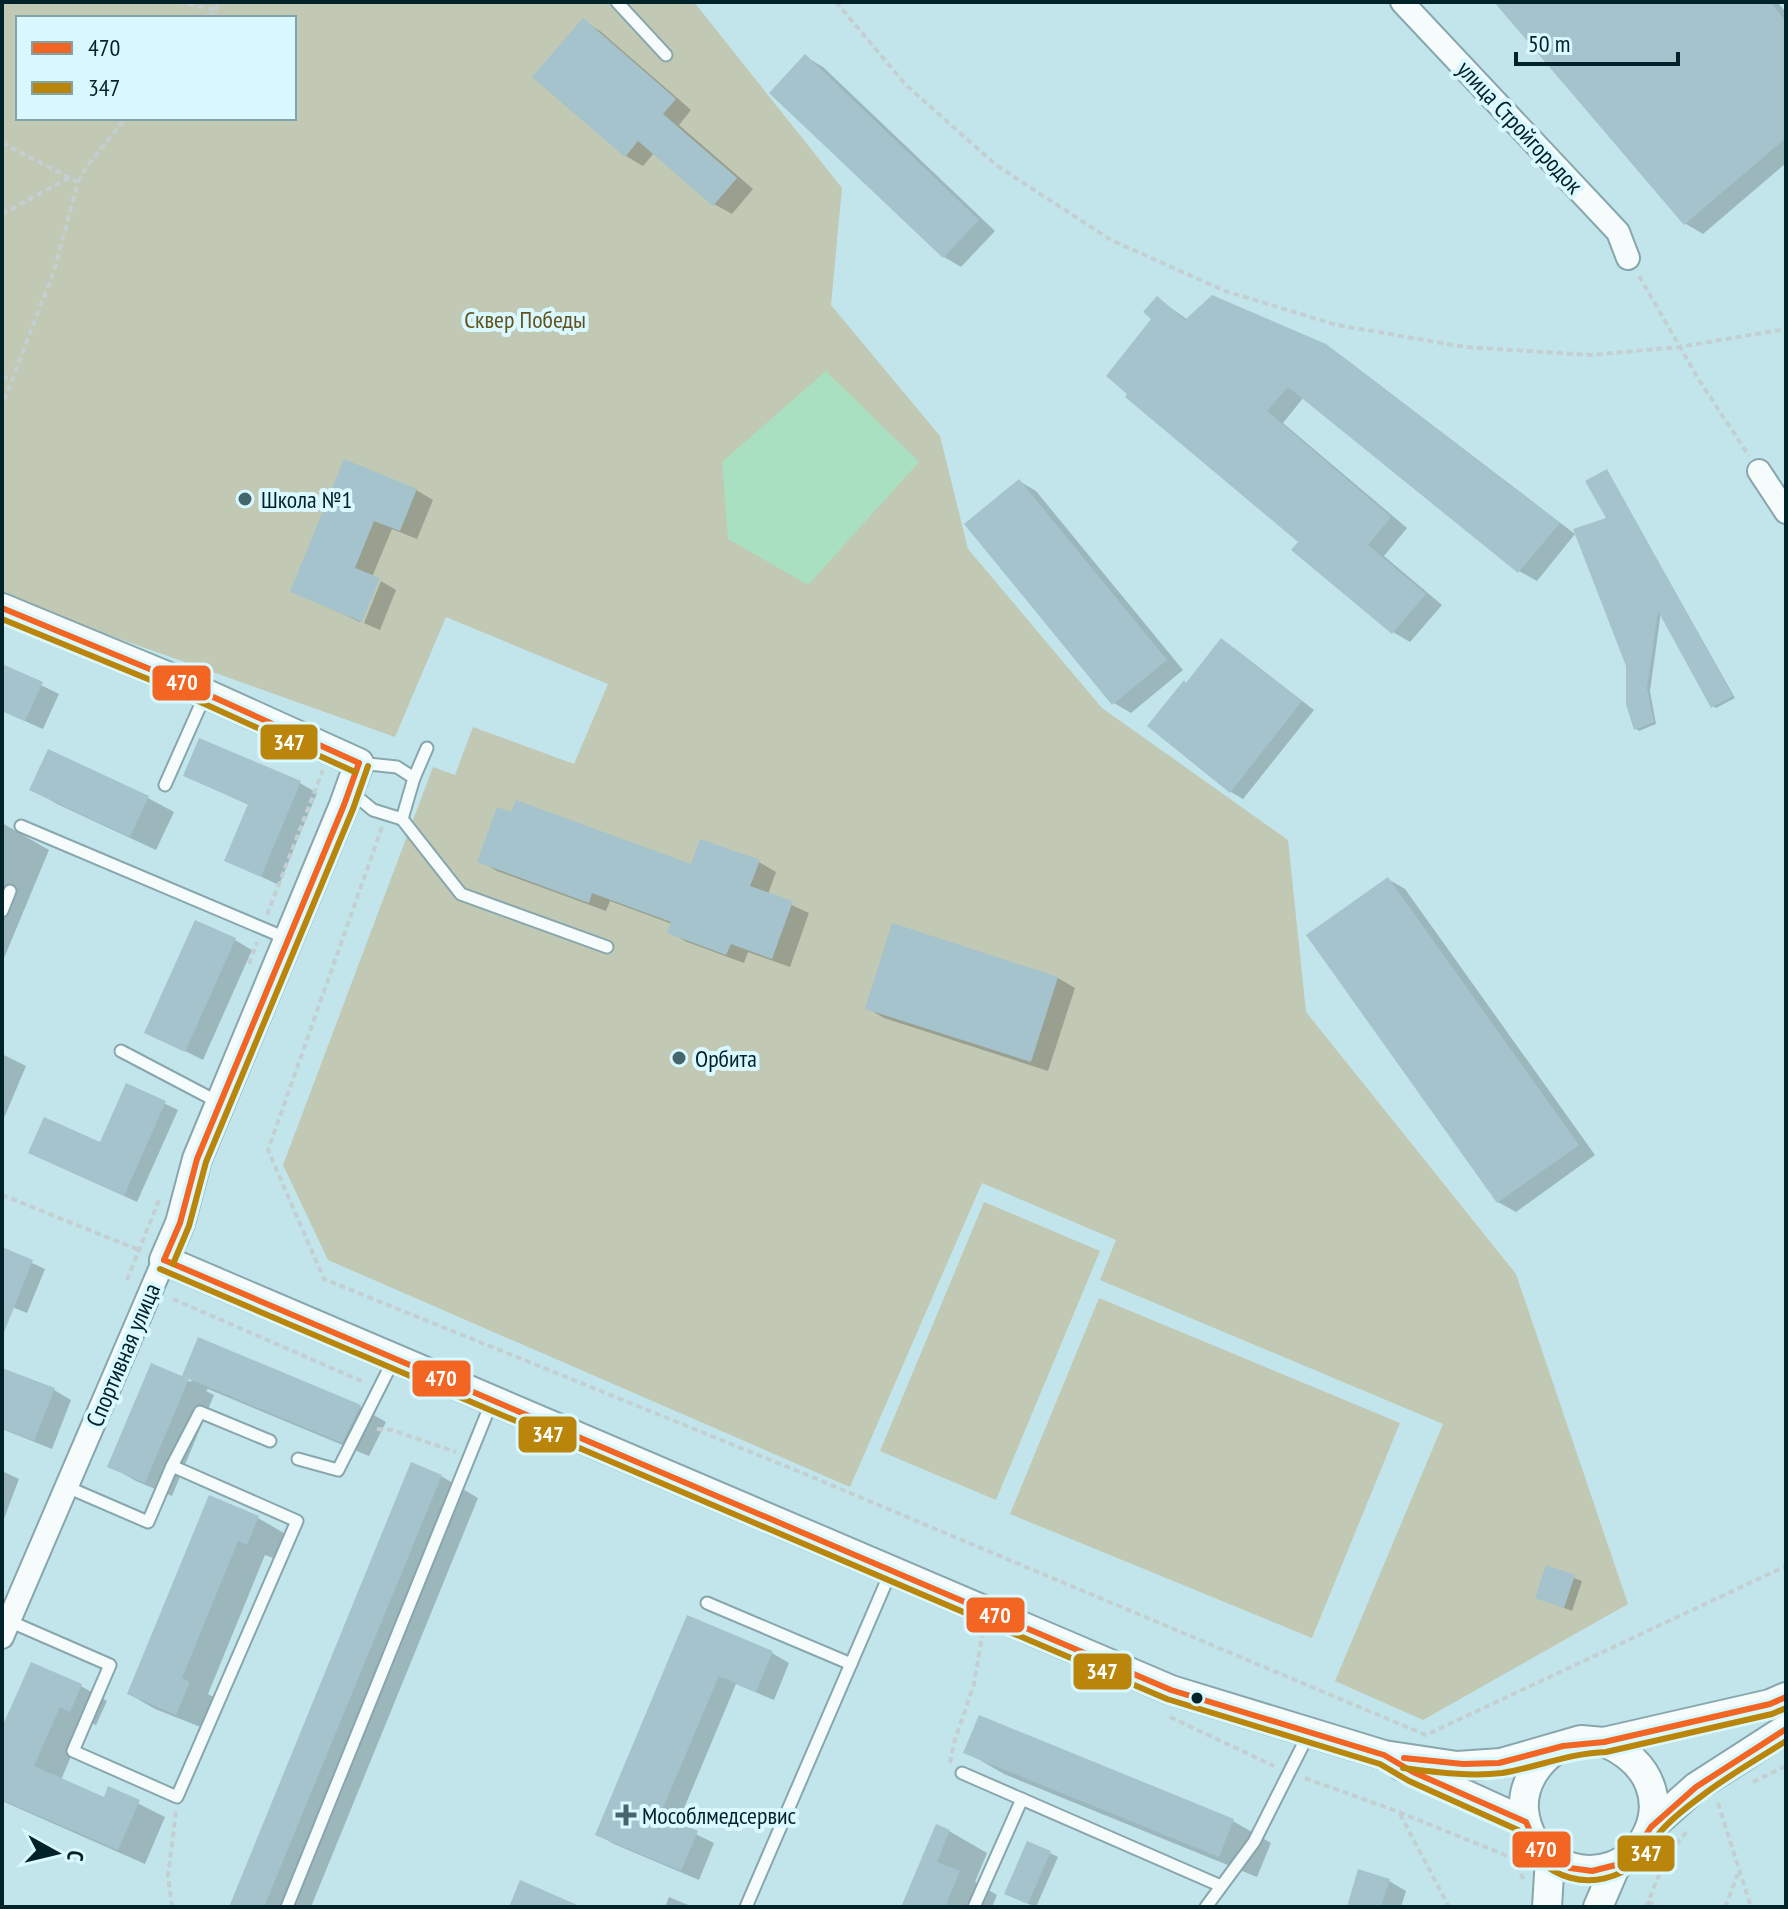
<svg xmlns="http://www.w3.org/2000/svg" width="1788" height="1909" font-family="'PT Sans Narrow',sans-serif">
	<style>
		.green { fill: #c1c8b3; fill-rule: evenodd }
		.water { fill: #a9e0c1 }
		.shadow { fill: #0003 }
		.building { fill: #a5c3cd }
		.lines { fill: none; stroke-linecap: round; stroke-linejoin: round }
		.service-casing { stroke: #87a7ad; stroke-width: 15 }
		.minor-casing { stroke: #87a7ad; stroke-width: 26 }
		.tertiary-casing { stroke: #87a7ad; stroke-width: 32 }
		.path { stroke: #c4cfd1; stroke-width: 4; stroke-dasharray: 6 4; stroke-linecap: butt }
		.service { stroke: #f6fbfc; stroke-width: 11 }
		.minor { stroke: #f6fbfc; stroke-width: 22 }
		.tertiary { stroke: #f6fbfc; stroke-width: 28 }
		.bus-1-casing { stroke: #d9f8ff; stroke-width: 12 }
		.bus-2-casing { stroke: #d9f8ff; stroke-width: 12 }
		.bus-1 { stroke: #f26522; stroke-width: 6 }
		.bus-2 { stroke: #b9850a; stroke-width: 6 }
		.poi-dot { fill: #44666d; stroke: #d9f8ff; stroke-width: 3 }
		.bus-dot { fill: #002229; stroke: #d9f8ff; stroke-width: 3 }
		.labels { text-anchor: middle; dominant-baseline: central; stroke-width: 8; stroke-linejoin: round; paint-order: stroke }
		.street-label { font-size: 24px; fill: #002229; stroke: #d9f8ff }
		.park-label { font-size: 24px; fill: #62521d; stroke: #d9f8ff }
		.poi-label { font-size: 24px; fill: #002229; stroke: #d9f8ff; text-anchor: start }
		.line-badge { stroke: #d9f8ff; stroke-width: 3 }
		.badge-label { font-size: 22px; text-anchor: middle; font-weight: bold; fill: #fff }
	</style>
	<rect width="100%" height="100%" fill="#c2e5ec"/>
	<g class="green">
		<path d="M 2,2 L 694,2 L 842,188 L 831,305 L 940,436 L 968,549 L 1102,708 L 1288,840 L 1306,1012 L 1516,1274 L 1628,1604 L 1423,1720 L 1335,1681 L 1443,1424 L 1100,1280 L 1116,1240 L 982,1183 L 850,1487 L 328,1260 L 283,1165 L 433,767 L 455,775 L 473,727 L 574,764 L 608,684 L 446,617 L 395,737 L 2,597 ZM 18,18 L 294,18 L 294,118 L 18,118 Z"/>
		<polygon points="984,1202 1100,1251 996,1500 880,1451"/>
		<polygon points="1099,1298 1400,1423 1312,1638 1010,1514"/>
	</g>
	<polygon class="water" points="826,371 919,462 808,585 728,539 722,462"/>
	<g class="shadow">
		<polygon points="1497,2 1777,2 1786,12 1786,163 1703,234 1686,224"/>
		<polygon points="583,21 600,31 691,110 679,125 753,189 732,214 714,204 654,153 643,166 626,156"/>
		<polygon points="806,57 823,67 995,231 961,267 944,257 772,93"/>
		<polygon points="1157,298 1188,320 1325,346 1343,357 1575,534 1537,581 1519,571 1304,397 1283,423 1407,528 1384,556 1442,605 1410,642 1393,632 1300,542 1154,319"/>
		<polygon points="345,461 416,490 433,500 417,539 392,529 372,577 378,579 360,622 292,591"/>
		<polygon points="1607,471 1735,698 1716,708 1713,706 1661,612 1650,691 1656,724 1639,731 1636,729 1609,519"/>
		<polygon points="1019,481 1036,491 1183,670 1131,713 1114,703"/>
		<polygon points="381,581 396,590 380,630 364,623"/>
		<polygon points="1234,648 1314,710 1243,799 1231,792 1187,685"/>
		<polygon points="2,666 59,694 43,729 2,711"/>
		<polygon points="200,741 300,783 317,793 279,885 226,860 249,805 185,776"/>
		<polygon points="31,789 148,798 174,812 156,850 57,804"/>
		<polygon points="2,823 49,850 2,963"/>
		<polygon points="480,861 692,866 759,862 776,872 768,894 809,913 790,967 748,952 744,963 687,942 669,932 672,924 610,901 606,911 497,871"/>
		<polygon points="1388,879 1405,889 1595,1155 1516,1212 1498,1202"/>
		<polygon points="235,940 252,950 203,1060 147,1032"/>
		<polygon points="1058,978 1075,988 1048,1071 884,1018 867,1008"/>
		<polygon points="2,1054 26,1066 4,1118 2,1117"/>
		<polygon points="127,1085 178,1110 137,1202 43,1159 101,1144"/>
		<polygon points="2,1249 45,1269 27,1313 2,1303"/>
		<polygon points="199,1340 360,1407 386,1422 369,1456 208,1389 206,1391 214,1395 172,1496 136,1481 110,1466 152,1365 191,1382"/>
		<polygon points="2,1370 54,1390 71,1400 52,1449 2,1429"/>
		<polygon points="2,1471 19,1479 2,1524"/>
		<polygon points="441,1476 478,1498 311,1907 231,1907"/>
		<polygon points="210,1498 258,1518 284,1533 273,1558 265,1555 208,1694 215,1698 203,1728 155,1709 129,1694"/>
		<polygon points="1547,1568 1582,1581 1572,1611 1537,1597"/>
		<polygon points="688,1618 772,1653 789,1663 774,1700 736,1684 677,1825 714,1843 699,1880 614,1844 597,1834"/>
		<polygon points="81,1686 107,1701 96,1725 86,1721 61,1780 105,1799 109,1789 165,1817 145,1864 2,1801 2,1732"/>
		<polygon points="966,1752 1233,1821 1271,1843 1257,1877 1004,1774"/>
		<polygon points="949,1831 987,1853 975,1882 997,1895 992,1907 903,1907"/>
		<polygon points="1050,1853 1058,1857 1036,1907 1014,1898"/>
		<polygon points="1389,1881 1406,1891 1401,1907 1349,1907"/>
		<polygon points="669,1897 693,1907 665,1907"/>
	</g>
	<g class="building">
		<polygon points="1494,2 1770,2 1786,21 1786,138 1684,225"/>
		<polygon points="583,18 676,99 663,114 737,178 713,206 638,141 625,157 532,77"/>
		<polygon points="805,54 979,220 943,258 769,93"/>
		<polygon points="1212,295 1326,344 1560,523 1518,573 1288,387 1267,411 1391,517 1368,545 1426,594 1392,634 1291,550 1298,542 1125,397 1127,394 1106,376 1151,319 1143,312 1157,296 1185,320"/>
		<polygon points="344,459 417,489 400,531 374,521 355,568 380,578 362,622 290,592"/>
		<polygon points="1607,469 1733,696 1711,708 1658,611 1647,688 1654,722 1634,730 1626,704 1626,666 1573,529 1606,518 1585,481"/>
		<polygon points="1019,479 1167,660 1112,705 964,524"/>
		<polygon points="1221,638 1302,701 1230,793 1147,726 1184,680 1186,683"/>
		<polygon points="2,664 43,682 25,721 2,711"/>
		<polygon points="199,738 301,781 261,877 224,861 248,804 183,776"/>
		<polygon points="48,749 149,796 130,837 29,790"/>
		<polygon points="516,800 691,864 700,839 760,860 750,886 793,901 772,959 731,944 726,955 667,933 671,922 592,893 589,903 477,862 497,807 511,812"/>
		<polygon points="1388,877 1579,1145 1497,1203 1306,935"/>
		<polygon points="195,920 236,938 185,1052 144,1033"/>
		<polygon points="892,923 1058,977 1031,1062 865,1009"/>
		<polygon points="126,1083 166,1101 124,1196 28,1153 44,1117 100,1142"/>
		<polygon points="2,1247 33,1260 3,1335 2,1335"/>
		<polygon points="198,1337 361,1405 342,1443 182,1376"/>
		<polygon points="151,1363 189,1379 145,1483 107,1467"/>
		<polygon points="2,1368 55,1388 34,1441 2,1428"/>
		<polygon points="411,1462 442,1475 264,1907 229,1907"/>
		<polygon points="209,1495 259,1516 247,1545 238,1541 182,1678 190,1682 176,1715 127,1694"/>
		<polygon points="1546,1565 1575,1575 1564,1608 1535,1598"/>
		<polygon points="687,1615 773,1651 756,1692 719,1676 660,1815 698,1831 681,1871 595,1835"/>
		<polygon points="31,1662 82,1684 70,1712 60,1707 34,1766 104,1797 108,1786 140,1800 118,1850 2,1800 2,1727"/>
		<polygon points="979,1715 1234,1819 1219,1857 963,1753"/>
		<polygon points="936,1824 950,1830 937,1862 960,1871 945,1907 901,1907"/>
		<polygon points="1027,1841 1051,1851 1028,1904 1004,1894"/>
		<polygon points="1358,1869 1390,1879 1381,1907 1347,1907"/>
		<polygon points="520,1880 582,1907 509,1907"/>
	</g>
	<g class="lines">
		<g class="service-casing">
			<g id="service">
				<polyline points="617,2 666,55"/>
				<polyline points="414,778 427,748"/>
				<polyline points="165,785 205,695"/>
				<polyline points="350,791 373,810 402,819 414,778 397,767 359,763"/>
				<polyline points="402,819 461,894 607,947"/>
				<polyline points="21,826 288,939"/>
				<polyline points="2,911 10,891"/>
				<polyline points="121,1051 220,1103"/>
				<polyline points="298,1459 338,1470 394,1359"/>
				<polyline points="172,1466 200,1412 270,1441"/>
				<polyline points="707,1603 851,1664"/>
				<polyline points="9,1621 110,1665 73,1751 177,1797 297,1521 172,1466 148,1522 67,1487"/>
				<polyline points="962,1773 1221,1886"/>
				<polyline points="287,1907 492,1401"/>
				<polyline points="746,1907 891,1571"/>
				<polyline points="974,1907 1022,1799"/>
				<polyline points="1206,1907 1254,1842 1309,1733"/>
			</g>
		</g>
		<g class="minor-casing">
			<g id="minor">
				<polyline points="1402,2 1618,232 1628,258"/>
				<polyline points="1759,471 1786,512"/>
				<polyline points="2,1637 164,1260"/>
			</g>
		</g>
		<g class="tertiary-casing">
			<g id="tertiary">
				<polyline points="2,608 169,677 359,763 344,805 197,1159 180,1223 164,1260 1171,1690 1384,1755 1457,1766 1501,1763 1581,1740 1604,1742 1770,1704 1786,1697"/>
				<path d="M 1557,1749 C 1537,1762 1522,1785 1524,1810 C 1526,1830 1536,1850 1554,1860 C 1637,1905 1703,1784 1604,1742"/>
				<polyline points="1402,1766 1526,1822"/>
				<polyline points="1651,1827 1696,1787 1786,1729"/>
				<polyline points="1547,1907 1550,1858"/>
				<polyline points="1598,1907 1616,1865"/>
			</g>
		</g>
		<g class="path">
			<polyline points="179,2 216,10"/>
			<polyline points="836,2 905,84 996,165 1111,240 1225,291 1337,325 1465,347 1591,355 1679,347 1786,329"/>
			<polyline points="209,18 220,2"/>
			<polyline points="2,143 78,182 55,268 2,406"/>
			<polyline points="78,182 87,166 126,118"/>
			<polyline points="2,214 69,178"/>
			<polyline points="1639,276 1699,380 1749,456"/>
			<polyline points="2,376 12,380"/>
			<polyline points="382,827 268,1150 324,1279 788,1467 1426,1735 1786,1566"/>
			<polyline points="267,915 323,770"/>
			<polyline points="249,964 257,942"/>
			<polyline points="2,1195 139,1250"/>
			<polyline points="127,1280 159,1200"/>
			<polyline points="173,1299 366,1383"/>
			<polyline points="377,1429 392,1430 456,1452"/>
			<polyline points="1170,1717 1274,1766"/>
			<polyline points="950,1763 954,1743 974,1684 982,1636"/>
			<polyline points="1305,1778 1399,1812 1512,1858 1524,1880"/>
			<polyline points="1753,1782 1786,1766"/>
			<polyline points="1718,1803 1751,1907"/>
			<polyline points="1400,1814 1449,1907"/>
			<polyline points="1648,1902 1660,1907"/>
			<polyline points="172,1907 168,1876 176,1811"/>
			<polyline points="1646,1907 1667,1855 1688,1830"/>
			<polyline points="1725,1907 1738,1874"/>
		</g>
		<use href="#service" class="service"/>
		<use href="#minor" class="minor"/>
		<use href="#tertiary" class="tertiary"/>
		<g class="bus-1-casing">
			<g id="bus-1">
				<polyline points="2,608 169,677 359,763"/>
				<polyline points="164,1260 1171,1690 1384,1755 1413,1772 1526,1822 1535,1843 1550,1858 1570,1868 1592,1871 1616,1865 1635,1852 1651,1827 1696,1787 1786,1729"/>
				<polyline points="164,1260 180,1223 197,1159 344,805 359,763"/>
				<polyline points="1404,1758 1463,1764 1499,1763 1563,1746 1604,1742 1770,1704 1786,1697"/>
			</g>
		</g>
		<g class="bus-2-casing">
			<g id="bus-2">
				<polyline points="2,619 165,686 355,772"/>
				<polyline points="173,1264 189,1226 206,1162 353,809 368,766"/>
				<path d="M 160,1269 L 1167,1699 L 1380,1764 L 1409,1781 L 1518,1830 C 1540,1880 1595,1897 1639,1861 C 1647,1855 1651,1844 1657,1836 C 1668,1821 1688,1806 1703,1795 C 1729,1775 1758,1759 1786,1741"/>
				<path d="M 1403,1768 C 1436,1772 1469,1777 1502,1773 C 1538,1767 1570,1753 1606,1752 L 1772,1714 L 1786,1708"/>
			</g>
		</g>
		<use href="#bus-1" class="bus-1"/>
		<use href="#bus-2" class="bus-2"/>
	</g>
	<g class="poi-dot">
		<circle cx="245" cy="499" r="8"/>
		<circle cx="679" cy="1058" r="8"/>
		<path d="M622 1803h8v8h8v8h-8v8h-8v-8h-8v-8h8z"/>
	</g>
	<circle class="bus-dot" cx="1197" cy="1698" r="7"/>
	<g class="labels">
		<g class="street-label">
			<text transform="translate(1520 127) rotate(47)">улица Стройгородок</text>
			<text transform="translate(123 1355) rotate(-67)">Спортивная улица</text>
		</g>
		<g class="park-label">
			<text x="525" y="319">Сквер Победы</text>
		</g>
		<g class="poi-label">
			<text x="261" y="499">Школа №1</text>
			<text x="695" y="1058">Орбита</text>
			<text x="642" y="1815">Мособлмедсервис</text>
		</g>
	</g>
	<g class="line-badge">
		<rect x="151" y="664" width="61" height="38" rx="8" fill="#f26522"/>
		<rect x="259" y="723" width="60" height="38" rx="8" fill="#b9850a"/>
		<rect x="411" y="1359" width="61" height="39" rx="8" fill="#f26522"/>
		<rect x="517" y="1415" width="61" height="39" rx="8" fill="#b9850a"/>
		<rect x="965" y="1596" width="61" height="38" rx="8" fill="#f26522"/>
		<rect x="1072" y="1652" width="61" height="39" rx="8" fill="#b9850a"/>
		<rect x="1511" y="1830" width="61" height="39" rx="8" fill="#f26522"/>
		<rect x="1616" y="1834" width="60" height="39" rx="8" fill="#b9850a"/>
	</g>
	<g class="badge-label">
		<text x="182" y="690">470</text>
		<text x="289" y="750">347</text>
		<text x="441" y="1386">470</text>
		<text x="548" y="1442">347</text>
		<text x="995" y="1623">470</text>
		<text x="1102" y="1679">347</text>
		<text x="1541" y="1857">470</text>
		<text x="1646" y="1861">347</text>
	</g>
	<rect width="1788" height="1909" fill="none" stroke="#002229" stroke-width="8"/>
	<rect x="16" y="16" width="280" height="104" fill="#d9f8ff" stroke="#82a2a9" stroke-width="2"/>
	<rect x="32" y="42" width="40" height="12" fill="#f26522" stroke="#82a2a9" stroke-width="2"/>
	<text x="88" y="56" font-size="24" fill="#002229">470</text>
	<rect x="32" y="82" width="40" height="12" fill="#b9850a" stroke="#82a2a9" stroke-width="2"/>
	<text x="88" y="96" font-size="24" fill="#002229">347</text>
	<g transform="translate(56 1853) rotate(98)" stroke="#d9f8ff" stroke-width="6" paint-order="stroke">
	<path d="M0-6L14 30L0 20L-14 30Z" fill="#002229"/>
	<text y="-12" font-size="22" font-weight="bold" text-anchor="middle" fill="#002229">С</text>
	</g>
	<path d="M1516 52v12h162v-12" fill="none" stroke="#002229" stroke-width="4"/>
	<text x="1528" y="52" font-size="24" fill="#002229" stroke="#d9f8ff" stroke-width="6" paint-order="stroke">50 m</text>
</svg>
